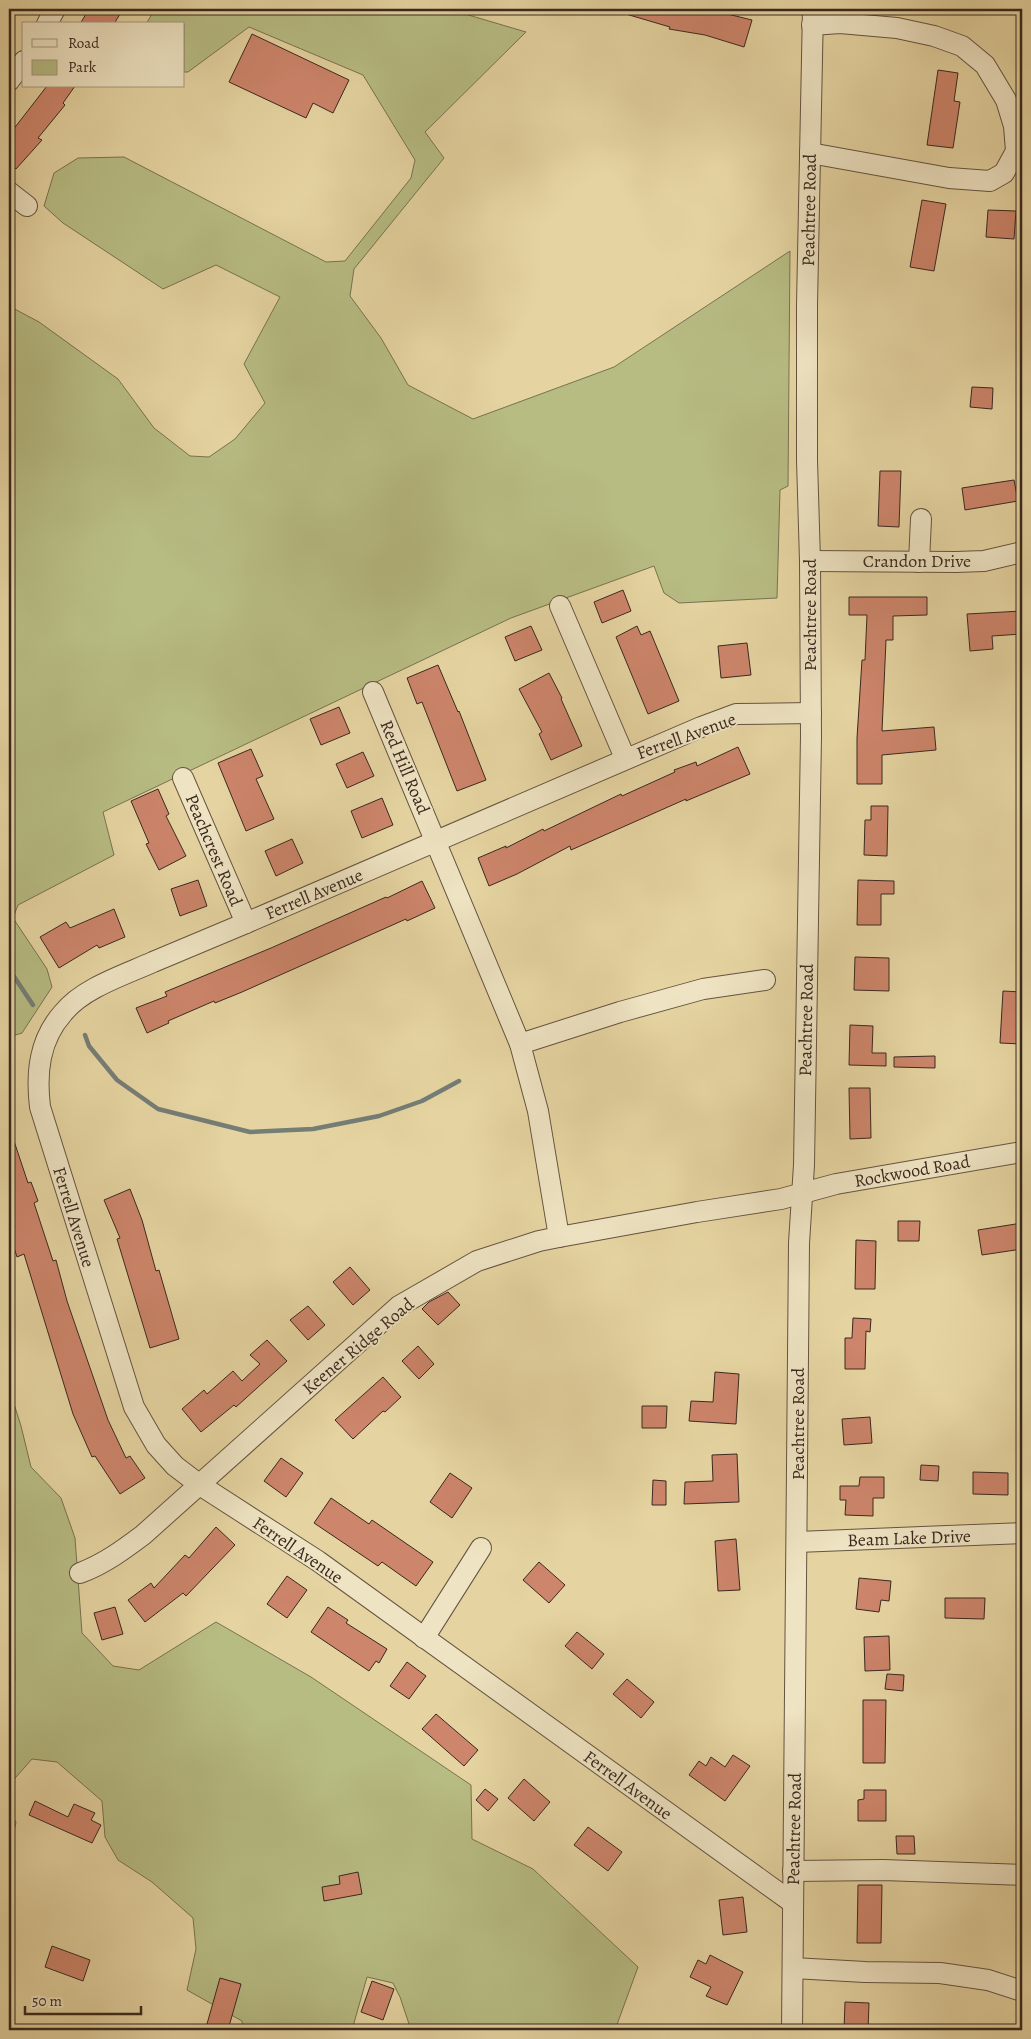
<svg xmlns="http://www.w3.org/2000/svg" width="1031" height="2039" font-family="Alegreya,serif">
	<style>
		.green { fill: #b7bc83; stroke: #787251 }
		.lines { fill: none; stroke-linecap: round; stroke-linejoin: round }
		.stream { stroke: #757d77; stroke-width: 4.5 }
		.building { fill: #cd856b; stroke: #3a281f }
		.minor-casing { stroke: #655340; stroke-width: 22 }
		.minor { stroke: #eee3c2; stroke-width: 20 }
		.labels { text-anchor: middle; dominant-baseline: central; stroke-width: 4; stroke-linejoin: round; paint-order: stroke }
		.street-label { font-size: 18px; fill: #3a281f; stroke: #eee3c2 }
	</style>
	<rect width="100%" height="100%" fill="#e5d4a1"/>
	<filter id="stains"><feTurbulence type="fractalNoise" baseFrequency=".004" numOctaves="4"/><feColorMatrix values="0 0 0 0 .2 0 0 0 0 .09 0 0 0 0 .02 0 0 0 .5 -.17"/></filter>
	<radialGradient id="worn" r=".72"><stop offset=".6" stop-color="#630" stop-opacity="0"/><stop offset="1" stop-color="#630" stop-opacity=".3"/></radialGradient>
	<g class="green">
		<polygon points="155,9 448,9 526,32 425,132 444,158 354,269 350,296 381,338 408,385 473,419 614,367 790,251 788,486 780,490 777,598 679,603 664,593 654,566 511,618 103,812 114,855 18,905 13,918 47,969 52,987 22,1033 9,1037 9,306 39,322 118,379 154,428 190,456 209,457 235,439 265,403 244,364 280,297 216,265 163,289 63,223 44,206 54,173 78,158 124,157 326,262 345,261 411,178 415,160 363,75 249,27 188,72 184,72 184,24 146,24"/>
		<polygon points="9,1388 21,1426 31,1467 61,1498 75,1538 82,1633 113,1666 139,1670 216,1622 311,1677 471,1785 472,1839 533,1869 638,1967 615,2030 411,2030 400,1997 393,1983 367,1977 352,2030 243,2030 242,2021 187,1990 196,1949 193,1918 152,1882 118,1860 105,1837 102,1801 57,1762 32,1759 9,1785 9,1700 15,1680 14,1609 9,1595"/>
		<polygon points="9,1812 16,1822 11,1847 9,1848"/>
	</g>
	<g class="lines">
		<g class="stream">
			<polyline points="9,969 33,1005"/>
			<polyline points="85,1035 89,1046 117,1080 158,1109 250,1132 313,1129 379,1116 422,1101 459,1081"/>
		</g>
	</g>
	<g class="building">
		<polygon points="89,9 123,9 114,24 80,24"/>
		<polygon points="620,9 707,9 752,20 744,47 705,35 669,29 670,27 619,12"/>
		<polygon points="252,34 349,80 333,113 313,103 306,118 229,82"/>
		<polygon points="938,70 958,73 954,101 960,102 953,148 927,145"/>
		<polygon points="47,86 75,86 63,103 65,105 38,138 42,140 16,169 9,163 9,135"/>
		<polygon points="922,200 946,204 934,271 910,267"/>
		<polygon points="988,210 1016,211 1014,239 986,237"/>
		<polygon points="972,387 993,388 992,409 970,407"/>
		<polygon points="880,471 901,471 899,527 878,526"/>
		<polygon points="1014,480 1018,501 965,510 962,488"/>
		<polygon points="623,590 631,611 602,623 594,602"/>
		<polygon points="849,597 927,597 927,615 893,616 893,640 886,640 882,731 934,727 936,750 882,755 882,784 857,784 857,738 862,660 865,660 867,615 849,615"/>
		<polygon points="1022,611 1022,634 992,636 993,649 970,651 967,614"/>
		<polygon points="531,626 542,650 515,661 505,637"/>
		<polygon points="637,626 641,635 650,631 679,701 648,714 616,637"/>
		<polygon points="747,643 751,675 721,678 718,646"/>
		<polygon points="438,665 458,712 459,711 486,780 457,791 422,702 417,704 407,678"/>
		<polygon points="549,673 562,698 561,699 582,746 551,760 539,734 542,732 519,689"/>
		<polygon points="339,707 350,733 321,745 310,719"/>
		<polygon points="738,747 750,774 686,801 686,799 571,850 570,846 517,874 489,886 478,858 506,846 506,848 543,829 544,831 598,805 621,794 622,796 675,772 674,770 696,762 697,766"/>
		<polygon points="251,749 263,776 256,779 274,819 246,831 218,763"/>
		<polygon points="363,752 374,776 347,788 336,764"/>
		<polygon points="158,789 169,814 166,816 186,856 159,870 146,844 149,843 131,801"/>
		<polygon points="382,798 393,825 362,838 351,811"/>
		<polygon points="871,806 888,806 887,856 864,855 865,820 871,820"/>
		<polygon points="292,839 303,863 276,876 265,851"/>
		<polygon points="198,880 207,906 180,916 171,889"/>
		<polygon points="858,880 894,881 894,894 881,894 881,925 857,925"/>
		<polygon points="422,881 435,908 407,921 406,919 242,992 215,1003 214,1001 168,1021 169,1023 147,1033 136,1008 167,996 165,992 271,948 386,897 387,898"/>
		<polygon points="114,909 125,937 99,948 97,945 59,968 40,937 66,922 70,928"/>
		<polygon points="855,957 889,958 889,991 854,990"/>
		<polygon points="1003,991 1022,992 1021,1044 1000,1043"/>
		<polygon points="850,1025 873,1026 872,1053 886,1053 886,1066 849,1065"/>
		<polygon points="935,1056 935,1068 894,1067 894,1057"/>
		<polygon points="849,1088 870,1088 871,1138 850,1139"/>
		<polygon points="9,1132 11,1132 28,1183 31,1182 38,1201 34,1203 53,1261 56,1260 67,1301 108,1420 126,1458 130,1456 145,1478 120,1494 95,1456 92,1457 73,1414 24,1254 17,1257 9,1232 9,1229 15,1227 9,1209"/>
		<polygon points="130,1189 142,1220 156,1271 159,1270 179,1339 150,1348 117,1239 120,1238 104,1200"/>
		<polygon points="898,1221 920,1221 919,1241 898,1241"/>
		<polygon points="1022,1223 1022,1249 982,1255 978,1230"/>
		<polygon points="856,1240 876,1241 875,1289 855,1289"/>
		<polygon points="350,1267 370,1290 353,1305 333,1282"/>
		<polygon points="448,1292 460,1305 438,1325 422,1309 429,1302"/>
		<polygon points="308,1306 325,1325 308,1340 290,1320"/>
		<polygon points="853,1318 871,1319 870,1332 866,1331 865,1369 845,1369 845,1338 852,1338"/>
		<polygon points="267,1340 287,1361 236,1407 234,1405 201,1432 182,1409 204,1390 207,1394 233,1371 242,1381 260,1364 250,1355"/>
		<polygon points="418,1346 434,1364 419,1379 402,1361"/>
		<polygon points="715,1372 739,1374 736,1424 689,1421 691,1401 713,1402"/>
		<polygon points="383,1377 401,1397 385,1412 383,1411 353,1439 335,1420"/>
		<polygon points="642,1406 667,1406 666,1428 642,1428"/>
		<polygon points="870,1417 872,1443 844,1445 842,1419"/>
		<polygon points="737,1454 739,1502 684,1504 685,1482 713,1481 712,1455"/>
		<polygon points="281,1458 303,1473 286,1497 264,1481"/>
		<polygon points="921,1465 939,1466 938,1481 920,1480"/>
		<polygon points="973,1472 1008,1473 1008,1495 973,1494"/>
		<polygon points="450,1473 472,1488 452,1518 430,1502"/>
		<polygon points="860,1477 884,1477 884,1498 873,1498 873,1516 845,1515 846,1500 840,1500 840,1486 859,1486"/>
		<polygon points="653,1480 666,1481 666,1505 652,1505"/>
		<polygon points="331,1498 369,1524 372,1520 433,1562 416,1586 382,1562 378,1566 314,1523"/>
		<polygon points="216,1527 235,1545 186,1596 183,1593 145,1622 128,1600 151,1583 154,1588 185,1555 189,1558"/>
		<polygon points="736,1539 740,1590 718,1591 715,1541"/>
		<polygon points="539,1562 565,1585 549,1603 523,1580"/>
		<polygon points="287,1576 307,1590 287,1618 267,1604"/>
		<polygon points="859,1578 891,1581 889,1601 881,1600 879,1612 856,1609"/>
		<polygon points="945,1598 985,1598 984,1619 945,1618"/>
		<polygon points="115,1607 123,1634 102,1640 94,1613"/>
		<polygon points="328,1607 348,1620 346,1623 387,1649 379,1663 376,1661 369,1671 311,1632"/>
		<polygon points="577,1632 604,1654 592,1669 565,1646"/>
		<polygon points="889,1636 890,1670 865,1671 864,1637"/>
		<polygon points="407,1662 426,1676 409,1699 390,1686"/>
		<polygon points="887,1674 904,1675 903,1691 885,1689"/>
		<polygon points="627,1679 654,1702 641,1718 613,1694"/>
		<polygon points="863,1700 886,1700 885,1763 863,1763"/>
		<polygon points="436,1714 478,1750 464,1766 422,1729"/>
		<polygon points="733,1755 750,1766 725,1801 689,1775 699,1761 706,1766 711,1757 725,1767"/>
		<polygon points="524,1779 550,1802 534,1821 508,1798"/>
		<polygon points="485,1789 498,1799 488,1811 476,1800"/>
		<polygon points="864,1790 886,1790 886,1821 858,1821 858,1800 864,1799"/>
		<polygon points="35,1801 68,1817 74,1804 95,1813 91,1820 101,1825 92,1843 29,1815"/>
		<polygon points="588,1827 622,1852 608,1871 574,1845"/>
		<polygon points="896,1836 914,1836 915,1854 897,1854"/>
		<polygon points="358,1872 362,1894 324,1901 322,1887 340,1884 339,1876"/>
		<polygon points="858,1885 882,1885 881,1943 857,1943"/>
		<polygon points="743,1897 747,1932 723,1935 719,1900"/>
		<polygon points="52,1946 90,1960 83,1981 45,1967"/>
		<polygon points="710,1955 743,1972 727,2005 706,1996 711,1987 690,1977 698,1960 706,1964"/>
		<polygon points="220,1978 241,1984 228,2030 207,2024"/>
		<polygon points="372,1981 394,1989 383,2020 361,2012"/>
		<polygon points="845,2002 869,2003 868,2030 844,2030"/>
	</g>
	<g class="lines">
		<g class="minor-casing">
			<g id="minor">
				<polyline points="47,24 55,9"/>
				<polyline points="9,81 24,61"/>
				<polyline points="810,153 949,178 990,181 1004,173 1016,151 1014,126 1006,100 985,65 962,46 934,36 897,28 840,23 812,25"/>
				<polyline points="9,192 27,206"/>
				<polyline points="810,561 956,562 984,561 1022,552"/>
				<polyline points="919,562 921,519"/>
				<polyline points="560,606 625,758"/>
				<polyline points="373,692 520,1044 538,1111 559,1237"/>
				<polyline points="183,778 246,923"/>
				<polyline points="520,1044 620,1012 703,989 765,980"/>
				<polyline points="797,1542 1022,1533"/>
				<path d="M 80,1573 C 104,1564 123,1550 143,1535 L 399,1306 L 477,1261 L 539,1241 L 559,1237 L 697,1212 L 781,1199 L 836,1184 L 1022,1152"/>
				<polyline points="424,1638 481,1548"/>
				<polyline points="793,1871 883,1870 1022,1875"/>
				<path d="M 793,1903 L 318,1561 L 200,1485 L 175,1466 L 156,1445 L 134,1407 L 40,1107 C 36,1073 39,1040 63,1013 C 83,988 124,975 153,962 C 184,949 215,936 246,923 C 398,858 549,791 701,727 L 736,714 L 811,713"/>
				<polyline points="793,1968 865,1972 940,1973 988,1980 1022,1991"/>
				<polyline points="792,2030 799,1243 804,1165 811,736 810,561 807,460 807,305 813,9"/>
			</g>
		</g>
		<use href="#minor" class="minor"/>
	</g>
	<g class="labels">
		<g class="street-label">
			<text transform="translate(809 210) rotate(-89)">Peachtree Road</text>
			<text x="917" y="561">Crandon Drive</text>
			<text transform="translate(810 615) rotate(-90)">Peachtree Road</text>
			<text transform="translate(686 736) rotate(-20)">Ferrell Avenue</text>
			<text transform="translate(405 767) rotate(67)">Red Hill Road</text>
			<text transform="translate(214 850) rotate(67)">Peachcrest Road</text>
			<text transform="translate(314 894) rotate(-23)">Ferrell Avenue</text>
			<text transform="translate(806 1020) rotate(-89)">Peachtree Road</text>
			<text transform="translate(912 1171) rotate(-10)">Rockwood Road</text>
			<text transform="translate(74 1217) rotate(73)">Ferrell Avenue</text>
			<text transform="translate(358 1346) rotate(-40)">Keener Ridge Road</text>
			<text transform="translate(798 1424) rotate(-90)">Peachtree Road</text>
			<text transform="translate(909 1538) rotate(-2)">Beam Lake Drive</text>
			<text transform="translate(298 1550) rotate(34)">Ferrell Avenue</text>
			<text transform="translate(628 1785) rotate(36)">Ferrell Avenue</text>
			<text transform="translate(794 1829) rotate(-89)">Peachtree Road</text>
		</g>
	</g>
	<rect width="1031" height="2039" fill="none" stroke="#e5d4a1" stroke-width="30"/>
	<rect x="10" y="10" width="1011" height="2019" fill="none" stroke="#3a281f" stroke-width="2.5"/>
	<rect x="15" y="15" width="1001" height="2009" fill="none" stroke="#3a281f"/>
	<rect x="22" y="22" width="162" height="65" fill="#eee3c2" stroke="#a69881"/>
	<rect x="32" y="39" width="25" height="8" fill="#eee3c2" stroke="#a69881"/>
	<text x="68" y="48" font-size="15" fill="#3a281f">Road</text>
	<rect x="32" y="60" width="25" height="15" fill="#b7bc83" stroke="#a69881"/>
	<text x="68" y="72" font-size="15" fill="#3a281f">Park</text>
	<path d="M25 2006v8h116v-8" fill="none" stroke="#3a281f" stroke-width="2.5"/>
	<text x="32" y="2006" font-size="15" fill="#3a281f" stroke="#eee3c2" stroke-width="4" paint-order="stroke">50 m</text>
	<rect width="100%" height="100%" filter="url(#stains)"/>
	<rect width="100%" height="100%" fill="url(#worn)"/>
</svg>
